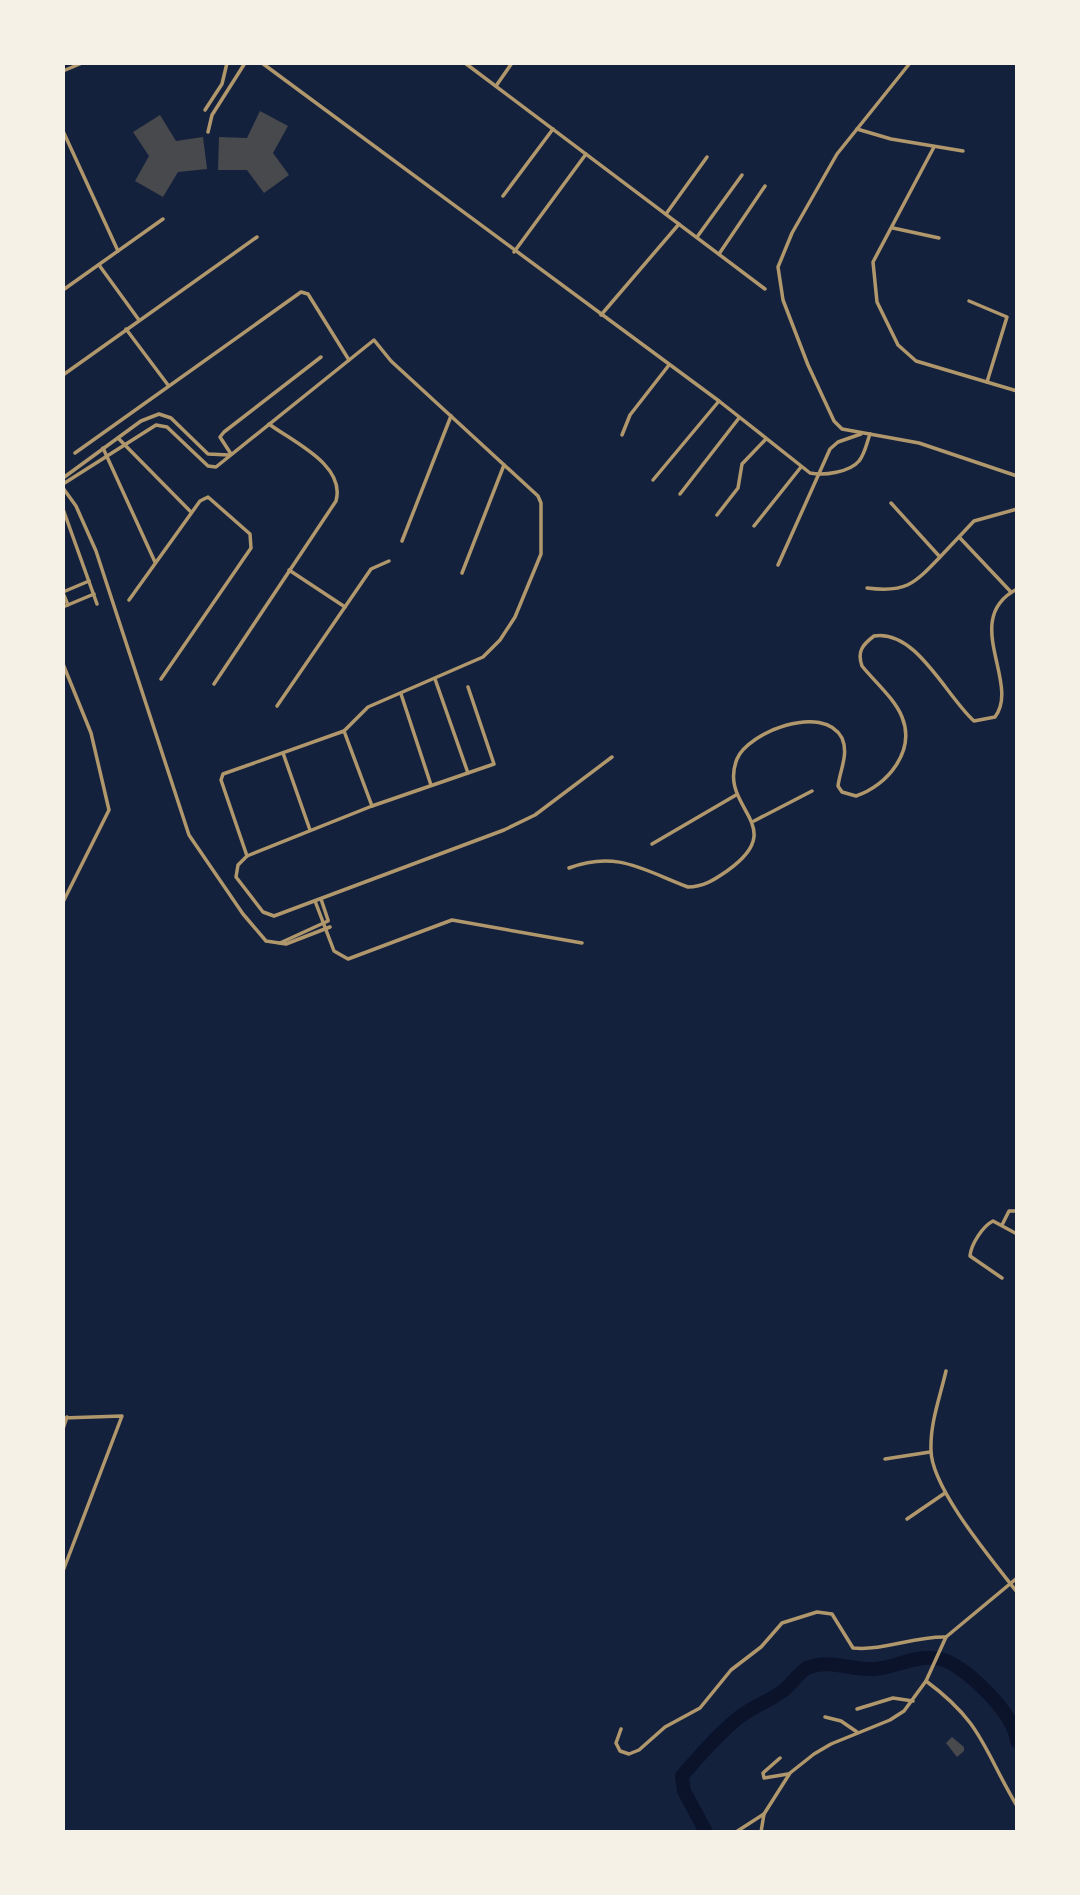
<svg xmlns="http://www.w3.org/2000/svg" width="1080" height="1895" font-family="Montserrat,sans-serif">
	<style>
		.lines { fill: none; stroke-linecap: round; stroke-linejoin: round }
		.river { stroke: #0b132b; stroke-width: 14 }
		.building { fill: #48494c }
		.minor { stroke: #b1986c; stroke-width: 3.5 }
	</style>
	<rect width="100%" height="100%" fill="#14213d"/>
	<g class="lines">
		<path class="river" d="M 706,1832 L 684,1791 L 682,1776 C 700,1755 720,1732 742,1715 C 755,1706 771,1700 784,1690 C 792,1684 798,1673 807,1668 C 831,1658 851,1671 876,1669 C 896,1667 923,1652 944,1660 C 970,1670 1014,1714 1017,1741"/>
	</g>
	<g class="building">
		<polygon points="260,111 288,126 273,153 289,175 264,193 247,170 218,170 219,137 247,138"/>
		<polygon points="160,115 176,141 203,137 207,169 178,172 163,197 135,181 149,156 133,132"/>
		<polygon points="952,1737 964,1747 964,1751 957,1757 946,1743"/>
	</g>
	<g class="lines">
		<g class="minor">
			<path d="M 262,63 L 719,401 L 810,473 C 824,476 850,472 859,461 C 865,454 867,442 870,434"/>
			<polyline points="465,63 765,289"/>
			<polyline points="910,63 837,154 792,233 778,267 783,300 808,365 834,421 842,429 919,443 1017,476"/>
			<polyline points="63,71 82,63"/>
			<polyline points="496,86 512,63"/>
			<polyline points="205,110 222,84 227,63"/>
			<polyline points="857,129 891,139 963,151"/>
			<polyline points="63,131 118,251"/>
			<polyline points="208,132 212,115 245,63"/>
			<polyline points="934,147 873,262 877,302 898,345 916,361 1017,391"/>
			<polyline points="503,196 553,129"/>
			<polyline points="666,214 707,157"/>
			<polyline points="893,228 939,238"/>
			<polyline points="697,237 742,175"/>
			<polyline points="514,252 586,154"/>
			<polyline points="719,254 765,186"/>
			<polyline points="99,265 139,320"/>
			<polyline points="63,290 163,219"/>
			<polyline points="969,301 1007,317 987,382"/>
			<polyline points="601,315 679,224"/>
			<polyline points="126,329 168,385"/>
			<polyline points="63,375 257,237"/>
			<polyline points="622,435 630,415 669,365"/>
			<polyline points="118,438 190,511"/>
			<polyline points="103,448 155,562"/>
			<polyline points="75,453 301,292 308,294 349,360"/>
			<polyline points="231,454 220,437 224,432 321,357"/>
			<polyline points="63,478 141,421 159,414 171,418 208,454 229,455"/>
			<polyline points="653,480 719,401"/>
			<polyline points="63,484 156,425 167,427 208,466 216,467 374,340 391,361 538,496 541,503 541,554 515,617 500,640 483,657 368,707 344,731 223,774 221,780 247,856"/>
			<polyline points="63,488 76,506 96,551 189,835 243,914 266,941 286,944 330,927"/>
			<polyline points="680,494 739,418"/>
			<polyline points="891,503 940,557 974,521 1017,509"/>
			<polyline points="63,509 97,604"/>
			<polyline points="717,515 738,488 742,464 766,439"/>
			<polyline points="754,526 801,467"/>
			<polyline points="960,538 1011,592"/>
			<polyline points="402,541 451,416"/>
			<polyline points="778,565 830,449 838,442 861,434"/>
			<polyline points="289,570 345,607"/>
			<polyline points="462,573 504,465"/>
			<path d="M 867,588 C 906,593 914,584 940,557"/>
			<polyline points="63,592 89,581"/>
			<polyline points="63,593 68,605"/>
			<polyline points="129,600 200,501 208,497 250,534 251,548 161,679"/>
			<polyline points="63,607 94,594"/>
			<polyline points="63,664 91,733 109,810 63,902"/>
			<polyline points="435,679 468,773"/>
			<path d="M 214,684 L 336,501 C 346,465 293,442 269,424"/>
			<polyline points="468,687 494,764 372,806 247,856 238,865 236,877 263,912 274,916 504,830 535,815 612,757"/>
			<polyline points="401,694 431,785"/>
			<polyline points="277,706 371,569 389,561"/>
			<polyline points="344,731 372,806"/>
			<polyline points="283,753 310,830"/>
			<polyline points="754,821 812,791"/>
			<polyline points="652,844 736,795"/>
			<path d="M 569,868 C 617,850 643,870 688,887 C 703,887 714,880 727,871 C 792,825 717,809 737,759 C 747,733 823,702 842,738 C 849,754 840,770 838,786 L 842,792 L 856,796 C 887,786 916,751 902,717 C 895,699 874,681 862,666 C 857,652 862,645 874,636 C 916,629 946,696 974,721 L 995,717 C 1021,683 960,619 1017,589"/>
			<polyline points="321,899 328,920"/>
			<polyline points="315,901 334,951 348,959 452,920 582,943"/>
			<polyline points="280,943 328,921"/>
			<polyline points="1002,1225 1009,1211 1017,1211"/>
			<path d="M 1002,1278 L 970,1256 C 971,1244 983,1226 993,1221 L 1017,1234"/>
			<path d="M 946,1371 C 940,1397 930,1423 931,1450 C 931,1488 993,1561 1017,1592"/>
			<polyline points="63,1418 122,1416 63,1571"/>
			<polyline points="63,1429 67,1417"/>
			<polyline points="885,1459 930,1452"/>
			<polyline points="907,1519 945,1493"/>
			<path d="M 926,1681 C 983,1723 983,1749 1017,1806"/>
			<polyline points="857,1709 893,1698 913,1701"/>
			<polyline points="825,1717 841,1721 857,1732"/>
			<path d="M 621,1729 L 616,1743 L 620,1751 L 629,1754 L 639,1750 L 665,1727 L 700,1708 L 731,1670 L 761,1647 L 782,1623 L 817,1612 L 832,1614 L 853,1648 C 884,1651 914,1636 946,1637"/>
			<polyline points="780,1758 763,1773 764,1778 788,1774"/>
			<polyline points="736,1832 764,1814 790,1773 814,1754 831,1744 890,1720 904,1711 926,1681 946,1637 1017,1578"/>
			<polyline points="761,1832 764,1814"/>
		</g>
	</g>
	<rect width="1080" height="1895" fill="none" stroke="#f6f1e7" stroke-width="130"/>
</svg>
